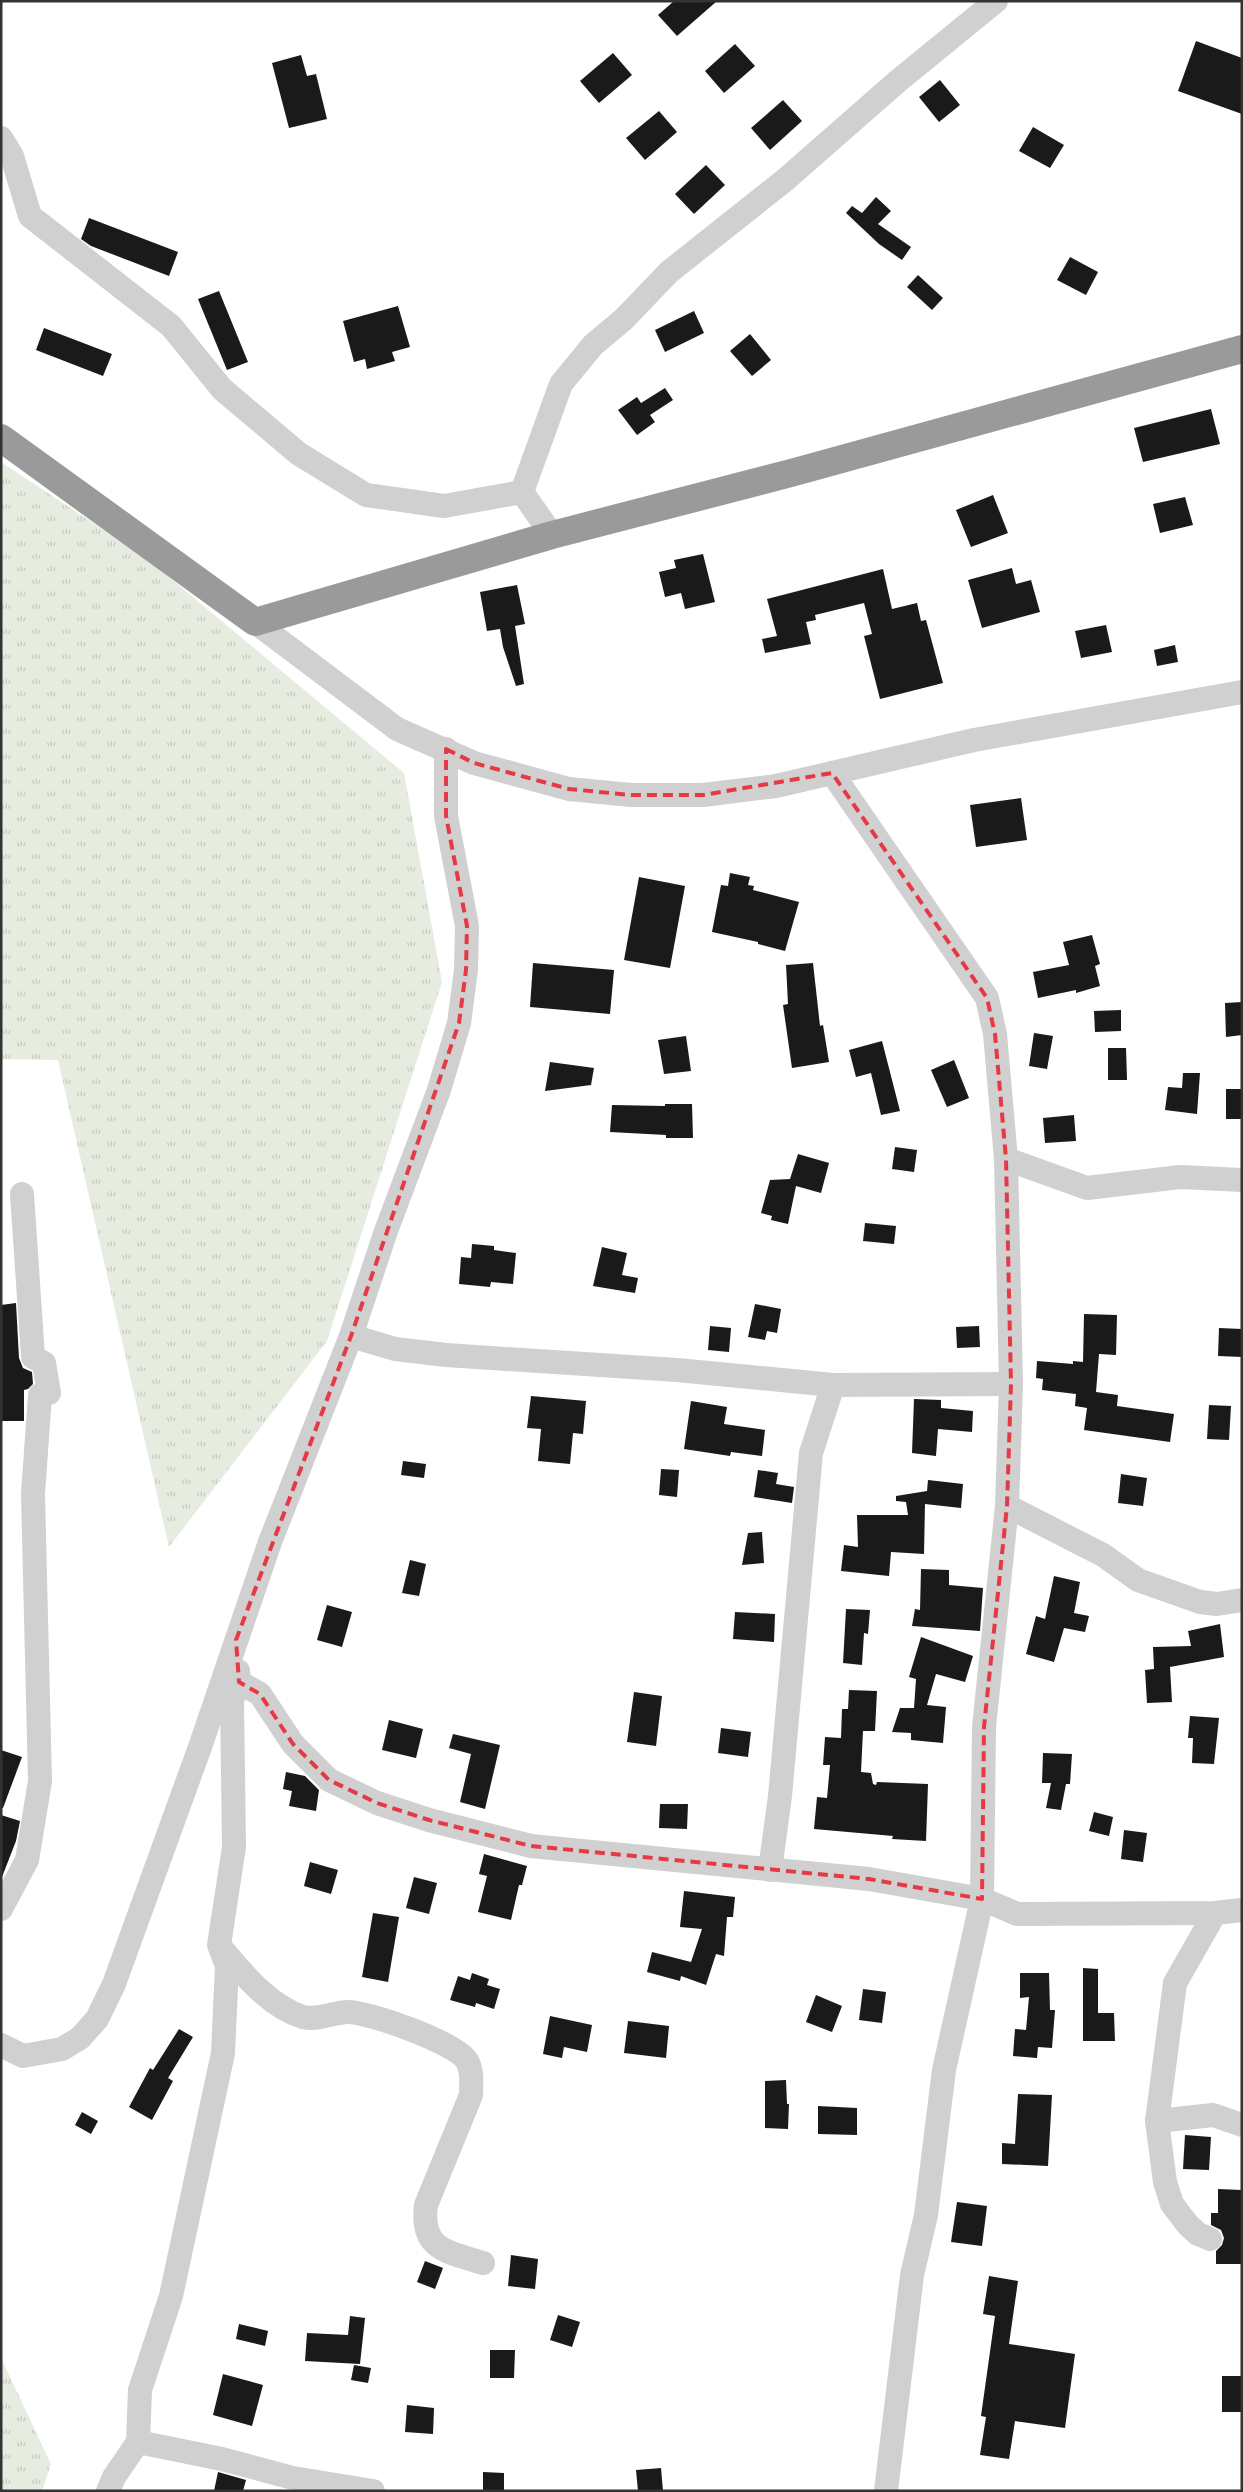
<svg xmlns="http://www.w3.org/2000/svg" width="1243" height="2492" font-family="Karla,sans-serif">
	<style>
		.grass { fill: url(#grass-tufts) }
		.building { fill: #1a1a1a }
		.lines { fill: none; stroke-linecap: round; stroke-linejoin: round }
		.minor { stroke: #d0d0d0; stroke-width: 24 }
		.highway { stroke: #9a9a9a; stroke-width: 28 }
		.marked { fill: none; stroke: #e63946; stroke-width: 4; stroke-dasharray: 10 6; stroke-linejoin: round }
	</style>
	<defs>
		<pattern id="grass-tufts" width="24" height="20" patternUnits="userSpaceOnUse" patternTransform="scale(1.25)"><rect width="24" height="20" fill="#e6ecdf"/><path d="M3 7l-1-3M5 7V3M7 7l1-3M15 17l-1-3M17 17v-4M19 17l1-3" fill="none" stroke="#c6cbc0"/></pattern>
	</defs>
	<rect width="100%" height="100%" fill="#fff"/>
	<g class="grass">
		<polygon points="1,462 146,558 404,773 442,982 327,1341 169,1547 58,1060 1,1059"/>
		<polygon points="1,2358 51,2464 42,2491 1,2491"/>
	</g>
	<g class="building">
		<polygon points="674,1 717,1 677,36 658,15"/>
		<polygon points="1196,41 1242,58 1242,114 1178,91"/>
		<polygon points="735,44 755,66 724,93 705,71"/>
		<polygon points="613,53 632,75 599,103 580,81"/>
		<polygon points="301,55 307,76 316,74 327,119 289,128 272,63"/>
		<polygon points="940,80 960,105 939,122 919,97"/>
		<polygon points="783,100 802,121 770,150 751,128"/>
		<polygon points="659,111 677,132 645,160 626,138"/>
		<polygon points="1033,127 1064,145 1050,168 1019,151"/>
		<polygon points="706,165 725,185 694,214 675,194"/>
		<polygon points="876,197 891,211 878,224 911,247 902,260 879,244 846,213 852,206 862,213"/>
		<polygon points="89,218 178,252 169,276 91,246 81,239"/>
		<polygon points="1070,257 1098,272 1086,295 1057,280"/>
		<polygon points="918,275 943,298 932,310 907,287"/>
		<polygon points="219,291 248,362 227,370 198,299"/>
		<polygon points="398,306 410,347 392,352 395,361 367,369 365,359 354,362 343,321"/>
		<polygon points="694,311 704,333 665,352 655,330"/>
		<polygon points="44,328 112,354 103,376 36,350"/>
		<polygon points="750,334 771,360 752,376 730,351"/>
		<polygon points="665,388 673,400 650,415 655,422 637,435 618,410 637,397 641,403"/>
		<polygon points="1211,409 1220,444 1143,462 1134,428"/>
		<polygon points="993,495 1008,533 971,547 956,510"/>
		<polygon points="1185,497 1193,525 1160,533 1153,504"/>
		<polygon points="703,554 715,602 685,609 681,593 665,597 659,572 676,568 674,560"/>
		<polygon points="1012,568 1016,584 1031,580 1040,612 982,628 968,580"/>
		<polygon points="883,569 892,609 917,603 921,621 926,620 943,683 880,699 864,636 872,634 864,603 815,615 816,620 806,622 811,644 765,653 762,639 777,636 767,599"/>
		<polygon points="517,585 525,624 515,626 524,684 516,686 503,647 500,629 487,631 480,592"/>
		<polygon points="1106,625 1112,652 1081,658 1075,631"/>
		<polygon points="1175,645 1178,662 1157,666 1154,650"/>
		<polygon points="1021,798 1027,840 976,847 970,805"/>
		<polygon points="730,873 750,877 748,885 754,886 753,890 799,902 785,951 758,944 758,942 712,932 721,885 728,886"/>
		<polygon points="639,877 685,886 670,968 624,960"/>
		<polygon points="1092,935 1100,964 1095,966 1100,986 1076,993 1076,990 1038,998 1033,972 1069,965 1063,942"/>
		<polygon points="533,963 614,970 610,1014 530,1007"/>
		<polygon points="813,963 820,1026 823,1025 829,1062 792,1068 783,1005 788,1004 786,965"/>
		<polygon points="1242,1002 1242,1035 1226,1037 1225,1003"/>
		<polygon points="1121,1010 1121,1031 1095,1032 1094,1011"/>
		<polygon points="1034,1033 1053,1036 1047,1069 1029,1066"/>
		<polygon points="686,1036 691,1071 664,1074 658,1040"/>
		<polygon points="882,1041 900,1111 881,1115 871,1073 856,1077 849,1050"/>
		<polygon points="1108,1048 1126,1048 1127,1080 1108,1080"/>
		<polygon points="954,1060 969,1098 947,1107 931,1070"/>
		<polygon points="550,1062 594,1068 591,1085 545,1091"/>
		<polygon points="1183,1073 1200,1073 1197,1114 1165,1110 1168,1087 1182,1088"/>
		<rect x="1226" y="1089" width="16" height="30"/>
		<polygon points="665,1104 692,1104 693,1138 666,1138 666,1135 610,1132 612,1105 665,1106"/>
		<polygon points="1074,1115 1076,1141 1045,1143 1043,1118"/>
		<polygon points="895,1147 917,1150 914,1172 892,1169"/>
		<polygon points="798,1154 829,1163 821,1193 796,1186 788,1224 771,1220 772,1216 761,1213 770,1180 790,1179"/>
		<polygon points="865,1223 896,1226 894,1244 863,1241"/>
		<polygon points="472,1244 494,1246 494,1250 516,1253 513,1284 491,1282 490,1287 459,1284 461,1257 471,1258"/>
		<polygon points="602,1247 627,1253 622,1275 638,1278 635,1293 593,1286"/>
		<polygon points="16,1303 19,1358 23,1368 32,1372 33,1384 28,1389 24,1390 24,1421 1,1421 1,1305"/>
		<polygon points="755,1304 781,1309 777,1333 767,1331 765,1340 748,1337"/>
		<polygon points="1084,1314 1117,1315 1116,1355 1099,1354 1096,1392 1118,1395 1117,1406 1174,1414 1170,1442 1084,1430 1087,1408 1075,1406 1076,1394 1042,1390 1043,1379 1036,1378 1037,1361 1073,1364 1073,1361 1083,1362"/>
		<polygon points="710,1326 731,1328 729,1352 708,1350"/>
		<polygon points="979,1326 980,1347 957,1348 956,1327"/>
		<polygon points="1219,1328 1242,1329 1242,1357 1218,1356"/>
		<polygon points="531,1396 586,1401 583,1434 573,1433 570,1464 538,1461 541,1429 527,1428"/>
		<polygon points="914,1399 941,1400 941,1408 973,1411 972,1432 938,1429 936,1456 912,1453"/>
		<polygon points="691,1401 727,1407 724,1424 765,1430 762,1456 731,1452 730,1456 684,1449"/>
		<polygon points="1209,1405 1231,1406 1229,1440 1207,1439"/>
		<polygon points="403,1461 426,1464 424,1478 401,1475"/>
		<polygon points="661,1469 679,1470 677,1497 659,1495"/>
		<polygon points="758,1470 778,1473 776,1484 794,1487 792,1503 754,1497"/>
		<polygon points="1121,1474 1147,1478 1143,1506 1118,1503"/>
		<polygon points="928,1480 963,1484 961,1508 925,1504 924,1554 891,1552 889,1576 841,1571 844,1545 858,1547 857,1515 908,1515 906,1502 896,1501 896,1496 927,1491"/>
		<polygon points="762,1532 764,1563 742,1565 748,1533"/>
		<polygon points="410,1560 426,1564 419,1596 402,1593"/>
		<polygon points="921,1569 949,1570 949,1585 983,1588 980,1631 912,1626 915,1609 920,1610"/>
		<polygon points="1054,1576 1080,1582 1074,1613 1089,1616 1085,1632 1064,1628 1054,1662 1026,1654 1036,1616 1045,1619"/>
		<polygon points="327,1605 352,1612 342,1647 317,1640"/>
		<polygon points="846,1609 870,1610 868,1634 864,1633 862,1665 843,1663"/>
		<polygon points="735,1612 775,1614 774,1642 733,1639"/>
		<polygon points="1220,1624 1224,1657 1170,1667 1172,1702 1147,1703 1145,1670 1154,1669 1153,1647 1191,1646 1188,1631"/>
		<polygon points="921,1637 973,1656 965,1682 936,1674 927,1705 946,1707 943,1743 911,1740 911,1733 892,1732 900,1708 914,1708 916,1679 909,1677"/>
		<polygon points="849,1690 877,1691 875,1731 863,1731 861,1772 871,1773 873,1784 876,1785 877,1782 928,1784 926,1841 892,1839 893,1836 814,1829 817,1797 827,1798 830,1765 823,1765 825,1737 841,1738 842,1709 848,1709"/>
		<polygon points="634,1692 662,1696 656,1746 627,1742"/>
		<polygon points="1190,1716 1219,1718 1214,1764 1192,1763 1193,1738 1188,1738"/>
		<polygon points="389,1720 423,1729 416,1758 382,1750"/>
		<polygon points="721,1728 751,1732 748,1757 718,1753"/>
		<polygon points="453,1734 500,1745 485,1809 460,1802 471,1754 449,1748"/>
		<polygon points="1,1750 22,1757 3,1808 1,1808"/>
		<polygon points="1043,1753 1072,1754 1070,1784 1066,1784 1061,1810 1046,1808 1051,1783 1042,1783"/>
		<polygon points="286,1772 305,1776 319,1790 316,1811 289,1806 292,1791 283,1789"/>
		<polygon points="660,1804 688,1804 687,1829 659,1828"/>
		<polygon points="1094,1812 1113,1817 1109,1836 1089,1831"/>
		<polygon points="1,1815 20,1821 16,1841 2,1877"/>
		<polygon points="1124,1830 1147,1833 1143,1862 1121,1859"/>
		<polygon points="484,1854 527,1866 522,1885 519,1885 511,1920 478,1912 487,1876 479,1874"/>
		<polygon points="310,1862 338,1870 331,1894 304,1886"/>
		<polygon points="414,1877 437,1883 429,1914 406,1908"/>
		<polygon points="684,1891 735,1897 733,1917 727,1917 724,1956 716,1954 706,1985 681,1976 680,1981 647,1972 652,1952 691,1962 702,1929 680,1927"/>
		<polygon points="373,1913 399,1917 388,1982 362,1977"/>
		<polygon points="1083,1968 1098,1969 1098,2013 1114,2013 1115,2041 1083,2041"/>
		<polygon points="472,1973 489,1979 487,1985 500,1989 494,2009 476,2003 475,2007 450,2000 458,1976 470,1980"/>
		<polygon points="1020,1973 1049,1973 1050,2010 1055,2010 1052,2048 1038,2047 1037,2058 1013,2056 1015,2029 1026,2030 1029,1997 1020,1998"/>
		<polygon points="863,1989 886,1992 882,2023 859,2020"/>
		<polygon points="816,1995 842,2006 832,2032 806,2022"/>
		<polygon points="550,2016 592,2025 587,2052 564,2047 562,2058 543,2054"/>
		<polygon points="628,2021 669,2026 666,2058 624,2053"/>
		<polygon points="179,2029 193,2037 168,2078 173,2081 152,2120 129,2107 150,2068 153,2070"/>
		<polygon points="786,2080 787,2104 789,2104 788,2129 765,2128 765,2081"/>
		<polygon points="1018,2094 1052,2095 1048,2166 1002,2164 1002,2143 1015,2144"/>
		<polygon points="818,2106 857,2108 857,2135 818,2134"/>
		<polygon points="82,2112 98,2121 91,2134 75,2125"/>
		<polygon points="1185,2135 1211,2137 1209,2170 1183,2169"/>
		<polygon points="1218,2189 1242,2190 1242,2264 1216,2264 1216,2251 1222,2245 1224,2238 1221,2230 1211,2225 1211,2213 1218,2213"/>
		<polygon points="957,2202 987,2206 982,2246 951,2242"/>
		<polygon points="511,2255 538,2259 535,2289 508,2286"/>
		<polygon points="425,2261 443,2268 435,2289 417,2282"/>
		<polygon points="989,2276 1018,2281 1009,2344 1075,2354 1065,2428 1015,2421 1009,2459 980,2455 986,2417 981,2416 995,2316 983,2314"/>
		<polygon points="558,2315 580,2322 572,2347 550,2340"/>
		<polygon points="350,2316 365,2318 360,2364 305,2361 307,2333 348,2335"/>
		<polygon points="239,2324 268,2331 265,2346 236,2339"/>
		<polygon points="490,2350 515,2350 514,2378 490,2378"/>
		<polygon points="354,2365 371,2368 368,2383 351,2380"/>
		<polygon points="223,2374 263,2385 252,2426 213,2415"/>
		<rect x="1222" y="2376" width="20" height="36"/>
		<polygon points="407,2405 434,2408 433,2434 405,2432"/>
		<polygon points="661,2468 663,2491 638,2491 636,2470"/>
		<polygon points="218,2472 246,2480 243,2491 214,2491"/>
		<polygon points="483,2472 504,2473 504,2491 483,2491"/>
	</g>
	<g class="lines">
		<g class="minor">
			<polyline points="1,138 12,156 30,216 171,326 222,389 299,454 366,495 444,506 522,492"/>
			<polyline points="552,535 522,492 561,384 593,345 624,319 669,272 785,180 898,81 996,1"/>
			<polyline points="255,622 397,729 474,763 569,789 631,795 703,795 776,786 974,740 1242,692"/>
			<polyline points="832,773 987,998 995,1034 1006,1159 1087,1188 1180,1177 1242,1180"/>
			<polyline points="351,1336 395,1349 446,1355 677,1370 833,1385 1011,1384"/>
			<polyline points="1007,1506 1103,1555 1138,1580 1200,1602 1217,1604 1242,1600"/>
			<polyline points="239,1682 260,1694 293,1744 329,1780 377,1803 429,1820 531,1846 869,1879 982,1899 1017,1914 1215,1913 1242,1910"/>
			<polyline points="770,1870 780,1796 811,1453 833,1385"/>
			<polyline points="1,1909 27,1860 40,1781 33,1494 40,1395 49,1393 44,1363 33,1357 22,1194"/>
			<path d="M 222,1949 C 243,1974 270,2007 303,2017 C 319,2021 333,2012 348,2012 C 369,2012 457,2043 467,2061 C 473,2071 471,2084 471,2095 L 426,2205 C 420,2250 448,2252 483,2263"/>
			<polyline points="1,2045 23,2056 62,2049 80,2038 97,2019 114,1984 200,1747 270,1542 351,1336 386,1231 439,1090 459,1023 466,970 467,926 446,816 446,749"/>
			<polyline points="1157,2121 1213,2115 1242,2125"/>
			<polyline points="1210,2239 1198,2234 1188,2225 1172,2204 1165,2182 1157,2121 1175,1983 1215,1913"/>
			<polyline points="138,2442 222,2459 293,2478 373,2491"/>
			<polyline points="108,2491 114,2477 138,2442 140,2390 171,2296 223,2053 227,1966 219,1945 234,1847 232,1700 239,1682 238,1671"/>
			<polyline points="886,2491 912,2275 926,2215 944,2070 982,1899 984,1727 1007,1506 1011,1384 1006,1159"/>
		</g>
		<polyline class="highway" points="1,438 255,622 552,535 791,473 1242,349"/>
	</g>
	<path class="marked" d="M 446,749 L 474,763 L 569,789 L 631,795 L 703,795 L 832,773 L 987,998 L 995,1034 L 1006,1159 L 1011,1384 L 1007,1506 L 984,1727 L 982,1899 L 869,1879 L 531,1846 L 429,1820 L 377,1803 L 329,1780 L 293,1744 L 260,1694 L 239,1682 L 236,1640 L 351,1336 L 459,1023 L 466,970 L 467,926 L 446,816 Z"/>
	<rect width="1243" height="2492" fill="none" stroke="#333333" stroke-width="5"/>
</svg>
